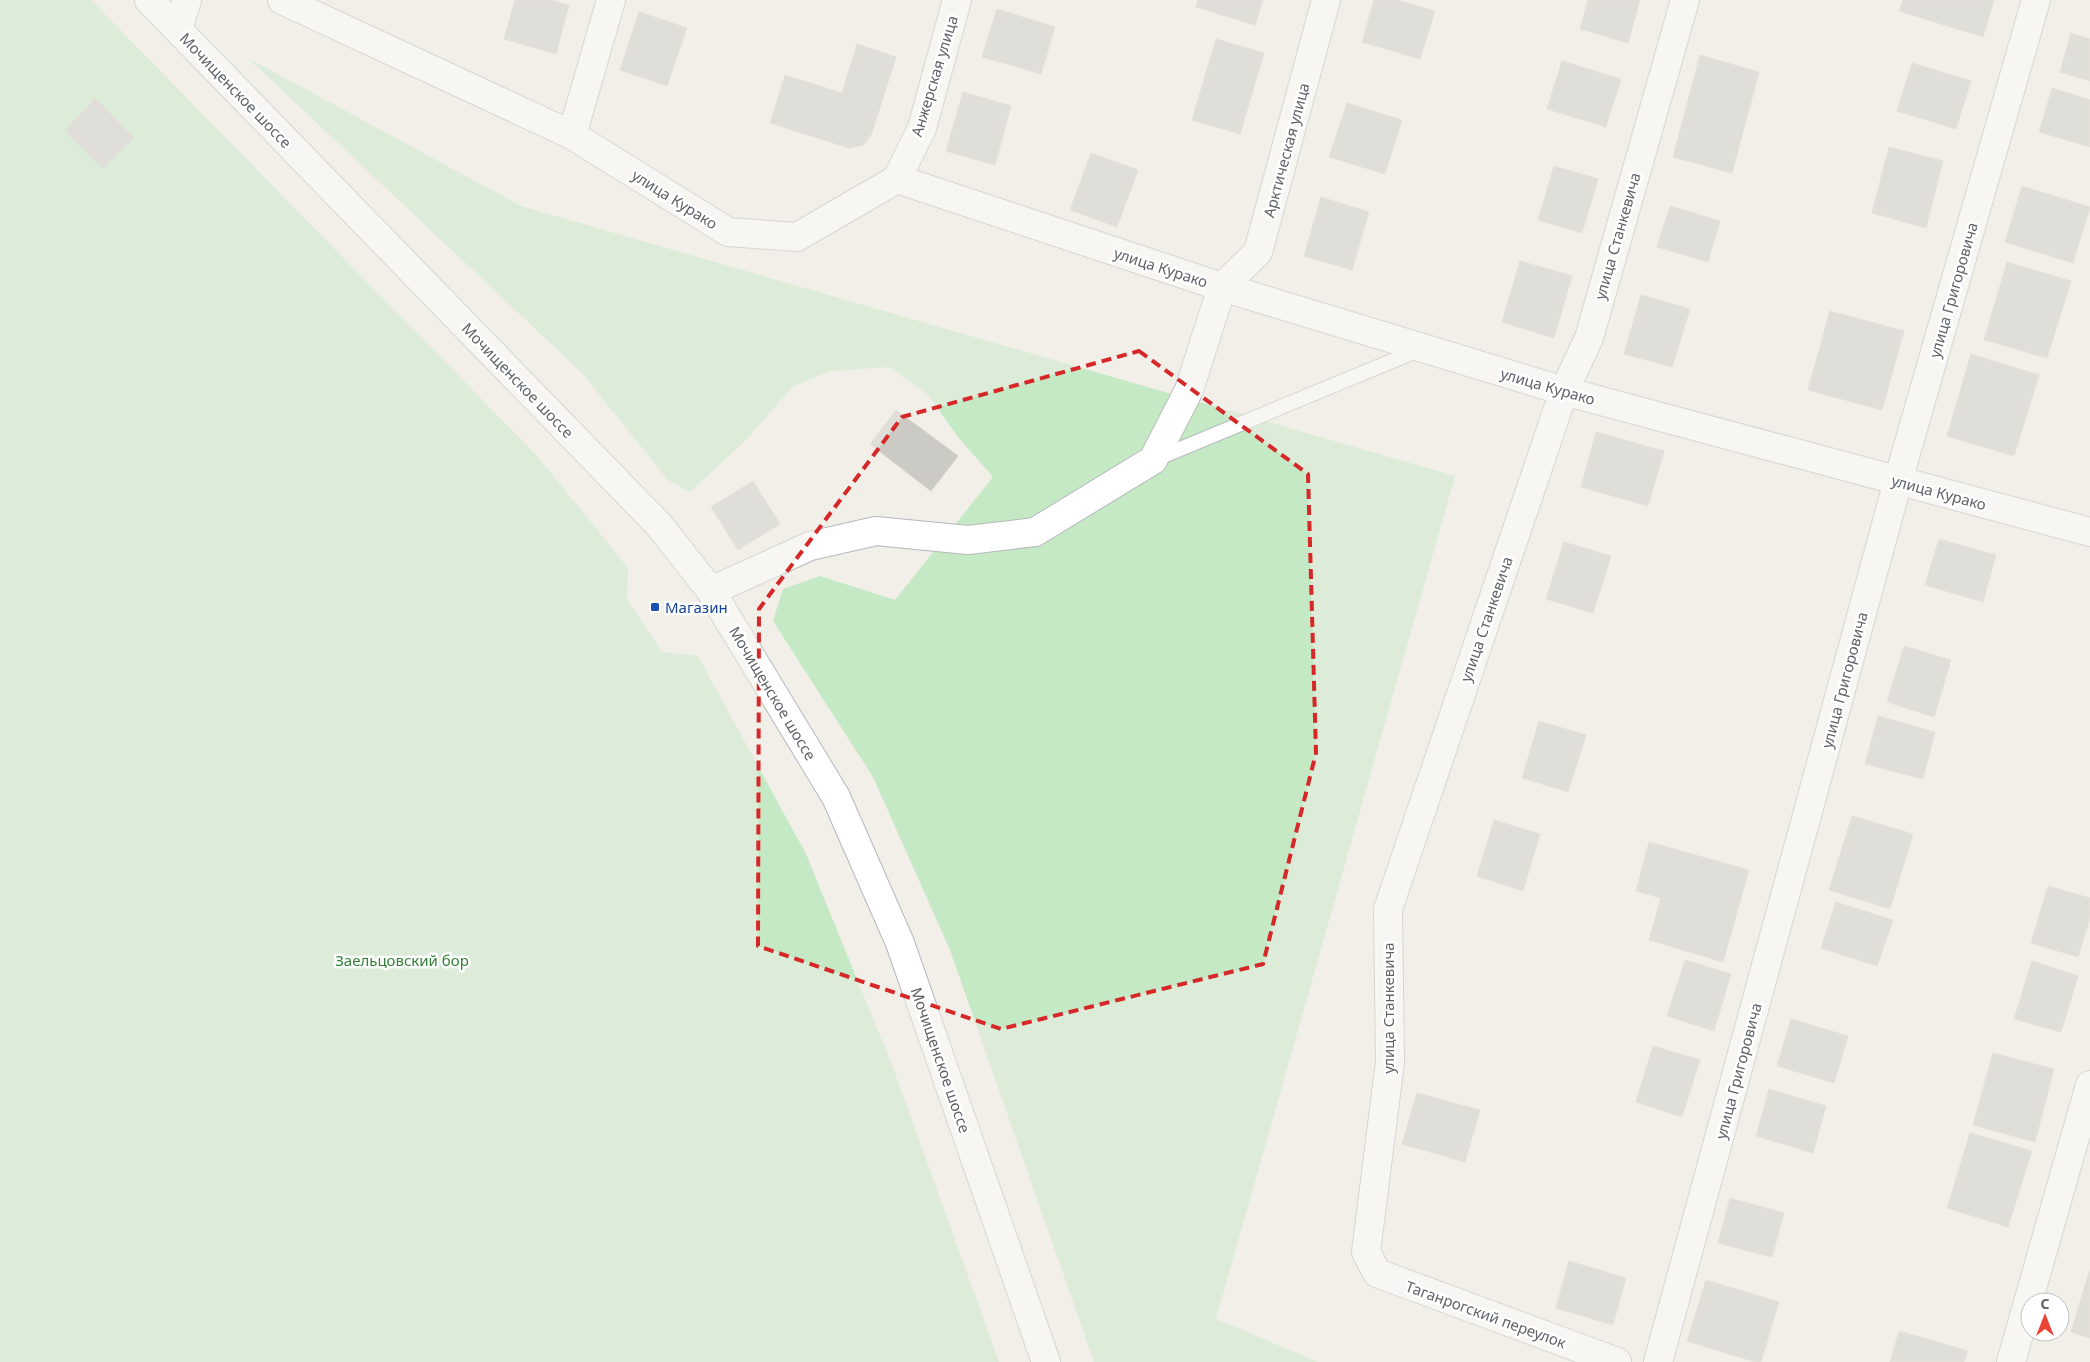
<svg xmlns="http://www.w3.org/2000/svg" width="2090" height="1362" font-family="'Noto Sans',sans-serif">
	<style>
		.green { fill: #c5e8c5 }
		.building { fill: #cccac5; stroke: #d6d1c6 }
		.lines { fill: none; stroke-linecap: round; stroke-linejoin: round }
		.service-casing { stroke: #b5b8bc; stroke-width: 16 }
		.minor-casing { stroke: #b5b8bc; stroke-width: 30 }
		.tertiary-casing { stroke: #b5b8bc; stroke-width: 30 }
		.service { stroke: #fff; stroke-width: 14 }
		.minor { stroke: #fff; stroke-width: 28 }
		.tertiary { stroke: #fff; stroke-width: 28 }
		.marked { fill: none; stroke: #d62828; stroke-width: 4; stroke-dasharray: 10 6; stroke-linejoin: round }
		.transit-dot { fill: #1a4fb4; stroke: #fff; stroke-width: 2 }
		.labels { text-anchor: middle; dominant-baseline: central; stroke-width: 5; stroke-linejoin: round; paint-order: stroke }
		.street-label { font-size: 15px; fill: #5f6368; stroke: #fff }
		.transit-label { font-size: 15px; fill: #164399; stroke: #fff; text-anchor: start }
		.park-label { font-size: 15px; fill: #348238; stroke: #fff }
	</style>
	<rect width="100%" height="100%" fill="#f1efe8"/>
	<g class="green">
		<polygon points="0,0 91,0 538,457 628,568 627,599 662,652 698,656 806,854 892,1065 999,1362 0,1362"/>
		<polygon points="248,58 521,206 1455,476 1216,1319 1318,1362 1094,1362 950,950 873,777 773,621 783,589 820,576 895,600 993,477 958,437 928,395 890,367 831,371 792,387 747,439 690,492 668,480 581,372"/>
	</g>
	<g class="building">
		<polygon points="515,0 550,0 569,5 556,54 504,39"/>
		<polygon points="1198,0 1263,0 1255,25 1196,7"/>
		<polygon points="1374,0 1397,0 1435,11 1420,59 1362,42"/>
		<polygon points="1588,0 1640,0 1628,43 1580,29"/>
		<polygon points="1903,0 1994,0 1983,37 1899,11"/>
		<polygon points="997,9 1055,27 1041,74 982,57"/>
		<polygon points="639,12 687,28 667,86 620,70"/>
		<polygon points="2071,33 2090,39 2090,81 2060,72"/>
		<polygon points="1216,39 1264,53 1240,134 1192,120"/>
		<polygon points="857,44 896,57 872,133 864,145 849,148 770,123 785,75 842,93"/>
		<polygon points="1700,55 1759,72 1732,173 1673,157"/>
		<polygon points="1562,61 1621,79 1606,127 1547,109"/>
		<polygon points="1912,63 1971,81 1956,129 1897,111"/>
		<polygon points="2052,88 2090,100 2090,147 2039,132"/>
		<polygon points="963,92 1011,106 995,165 946,151"/>
		<polygon points="95,98 134,138 103,169 65,131"/>
		<polygon points="1347,103 1402,120 1385,174 1329,157"/>
		<polygon points="1889,147 1943,161 1926,228 1872,213"/>
		<polygon points="1091,153 1138,170 1117,227 1070,210"/>
		<polygon points="1554,166 1598,179 1582,233 1538,220"/>
		<polygon points="2022,186 2090,207 2073,263 2005,242"/>
		<polygon points="1321,197 1369,212 1352,270 1304,256"/>
		<polygon points="1670,206 1720,221 1708,262 1657,247"/>
		<polygon points="1520,261 1572,276 1554,338 1502,322"/>
		<polygon points="2007,262 2071,281 2047,358 1984,340"/>
		<polygon points="1641,295 1690,309 1672,367 1624,354"/>
		<polygon points="1830,311 1904,331 1882,410 1808,390"/>
		<polygon points="1971,354 2039,375 2014,456 1947,436"/>
		<polygon points="896,410 958,456 931,491 870,444"/>
		<polygon points="1596,432 1664,451 1648,506 1581,487"/>
		<polygon points="753,481 780,524 738,550 711,507"/>
		<polygon points="1939,539 1996,555 1983,602 1925,585"/>
		<polygon points="1564,542 1611,556 1593,613 1546,599"/>
		<polygon points="1904,646 1951,660 1934,717 1887,702"/>
		<polygon points="1878,716 1935,732 1923,779 1865,764"/>
		<polygon points="1539,721 1586,735 1568,792 1522,778"/>
		<polygon points="1852,816 1913,834 1890,909 1829,890"/>
		<polygon points="1494,820 1540,834 1523,891 1477,876"/>
		<polygon points="1649,842 1749,870 1723,962 1649,940 1661,898 1636,891"/>
		<polygon points="2048,886 2090,898 2090,917 2078,957 2031,943"/>
		<polygon points="1836,902 1893,920 1877,966 1821,948"/>
		<polygon points="1685,960 1731,974 1714,1031 1667,1016"/>
		<polygon points="2032,961 2078,976 2061,1032 2014,1019"/>
		<polygon points="1791,1019 1848,1036 1834,1083 1777,1066"/>
		<polygon points="1653,1046 1700,1060 1682,1117 1636,1102"/>
		<polygon points="1993,1053 2054,1069 2035,1142 1973,1125"/>
		<polygon points="1769,1089 1826,1106 1813,1153 1756,1136"/>
		<polygon points="1417,1093 1480,1110 1465,1162 1402,1144"/>
		<polygon points="1970,1133 2032,1151 2008,1227 1947,1208"/>
		<polygon points="1730,1198 1784,1213 1772,1257 1718,1243"/>
		<polygon points="1569,1261 1626,1278 1613,1325 1556,1308"/>
		<polygon points="2089,1272 2090,1272 2090,1338 2071,1332"/>
		<polygon points="1706,1280 1779,1302 1761,1362 1755,1362 1687,1341"/>
		<polygon points="1899,1331 1968,1351 1964,1362 1890,1362"/>
	</g>
	<g class="lines">
		<g class="service-casing">
			<polyline id="service" points="1156,459 1421,349"/>
		</g>
		<g class="minor-casing">
			<g id="minor">
				<polyline points="282,0 572,135 728,232 797,237 897,179 1222,287 1564,391 2090,532"/>
				<polyline points="178,29 187,0"/>
				<polyline points="572,135 611,0"/>
				<polyline points="897,179 922,128 957,0"/>
				<polyline points="711,591 810,546 876,531 968,540 1035,532 1153,460 1189,390 1222,287 1258,252 1326,0"/>
				<polyline points="1617,1362 1377,1273 1366,1252 1390,1062 1388,909 1564,391 1589,338 1685,0"/>
				<polyline points="1658,1362 1898,481 2036,0"/>
				<polyline points="2011,1362 2090,1085"/>
			</g>
		</g>
		<g class="tertiary-casing">
			<polyline id="tertiary" points="149,0 659,525 711,591 836,797 900,943 1046,1362"/>
		</g>
		<use href="#service" class="service"/>
		<use href="#minor" class="minor"/>
		<use href="#tertiary" class="tertiary"/>
	</g>
	<path d="M0 0H2090V1362H0ZM 1139,351 L 1308,474 L 1316,753 L 1263,964 L 1001,1029 L 758,946 L 759,609 L 902,417 Z" fill="#f1efe8" fill-opacity=".55" fill-rule="evenodd"/>
	<path class="marked" d="M 1139,351 L 1308,474 L 1316,753 L 1263,964 L 1001,1029 L 758,946 L 759,609 L 902,417 Z"/>
	<rect class="transit-dot" x="650" y="602" width="10" height="10" rx="2.5"/>
	<g class="labels">
		<g class="street-label">
			<text transform="translate(934 76) rotate(-73)">Анжерская улица</text>
			<text transform="translate(236 90) rotate(46)">Мочищенское шоссе</text>
			<text transform="translate(1286 150) rotate(-75)">Арктическая улица</text>
			<text transform="translate(675 199) rotate(32)">улица Курако</text>
			<text transform="translate(1617 236) rotate(-74)">улица Станкевича</text>
			<text transform="translate(1161 267) rotate(18)">улица Курако</text>
			<text transform="translate(1953 290) rotate(-74)">улица Григоровича</text>
			<text transform="translate(518 380) rotate(46)">Мочищенское шоссе</text>
			<text transform="translate(1548 386) rotate(16)">улица Курако</text>
			<text transform="translate(1939 492) rotate(15)">улица Курако</text>
			<text transform="translate(1486 619) rotate(-71)">улица Станкевича</text>
			<text transform="translate(1844 680) rotate(-75)">улица Григоровича</text>
			<text transform="translate(773 693) rotate(59)">Мочищенское шоссе</text>
			<text transform="translate(1388 1008) rotate(-90)">улица Станкевича</text>
			<text transform="translate(941 1060) rotate(71)">Мочищенское шоссе</text>
			<text transform="translate(1738 1071) rotate(-75)">улица Григоровича</text>
			<text transform="translate(1486 1314) rotate(20)">Таганрогский переулок</text>
		</g>
		<g class="transit-label">
			<text x="665" y="607">Магазин</text>
		</g>
		<g class="park-label">
			<text x="402" y="960">Заельцовский бор</text>
		</g>
	</g>
	<g transform="translate(2045 1317)"><circle r="24" fill="#ffffff" stroke="#bfc1c3"/>
	<path d="M0-4L9 19L0 12L-9 19Z" fill="#ea4335"/>
	<text y="-8" font-size="14" font-weight="bold" text-anchor="middle" fill="#5f6368">С</text>
	</g>
</svg>
